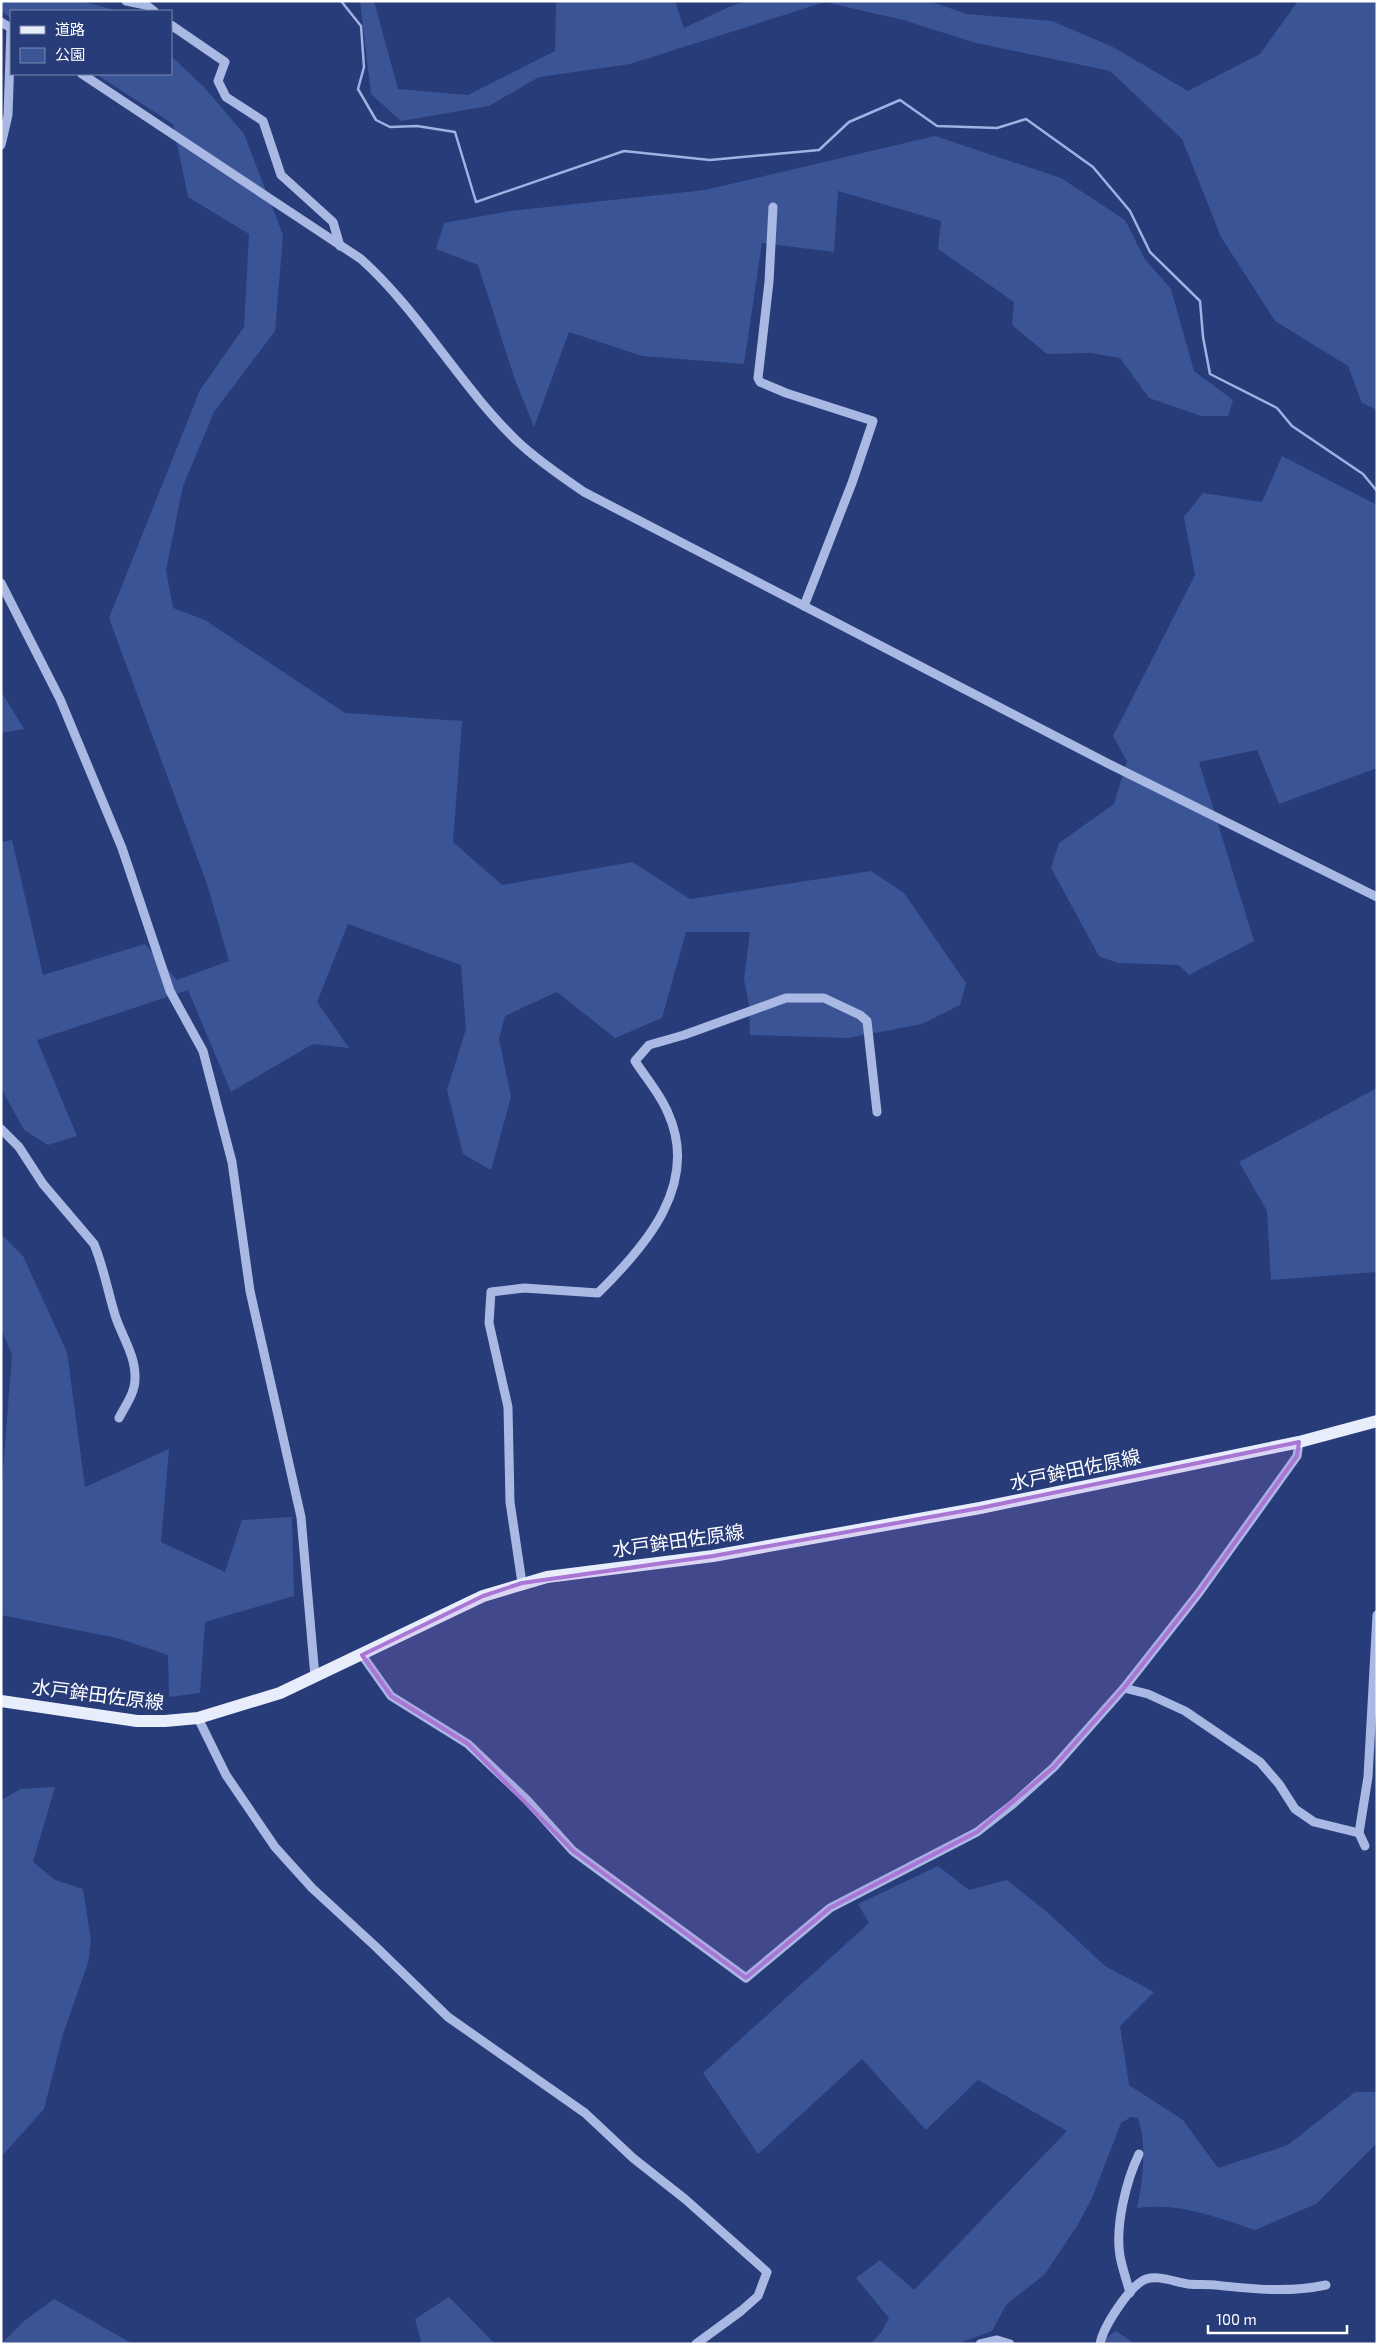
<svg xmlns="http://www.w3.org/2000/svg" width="1378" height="2345" font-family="'Exo 2','Noto Sans JP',sans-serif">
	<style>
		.green { fill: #3b5496 }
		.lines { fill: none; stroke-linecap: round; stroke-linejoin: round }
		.stream { stroke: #9eb2e3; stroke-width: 2.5 }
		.minor { stroke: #a9b9e3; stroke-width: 9 }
		.major { stroke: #e8edfc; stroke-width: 12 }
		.marked { fill: #a976d5; fill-opacity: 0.2; stroke: #a976d5; stroke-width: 4; stroke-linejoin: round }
		.labels { text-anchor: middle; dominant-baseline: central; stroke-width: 4; stroke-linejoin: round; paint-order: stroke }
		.street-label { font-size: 19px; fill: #fff; stroke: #273c78 }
	</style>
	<rect width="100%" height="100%" fill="#273c78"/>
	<g class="green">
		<polygon points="1,1 82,1 118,11 11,11 11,18 1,11"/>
		<polygon points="360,1 374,1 398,89 468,95 555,51 556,1 675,1 684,28 729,7 746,1 929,1 967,14 1052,21 1113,47 1188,91 1260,54 1298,1 1377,1 1377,410 1362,403 1348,366 1275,321 1221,237 1182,139 1110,71 976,43 903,20 825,2 630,64 539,77 489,106 401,121 371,94"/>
		<polygon points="171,56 205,88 244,134 283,235 275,331 214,412 183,486 166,570 173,608 205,620 345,713 462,721 453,842 502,885 632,862 690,899 871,871 904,893 966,983 960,1005 922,1024 848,1038 750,1035 749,1006 744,979 750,932 686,932 662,1018 615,1038 557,992 505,1016 499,1039 511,1097 491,1170 463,1154 447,1090 466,1029 461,965 348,924 317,1002 349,1048 313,1044 231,1092 188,990 37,1040 77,1136 48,1145 24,1130 1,1088 1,842 12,840 43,975 145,944 177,980 229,961 207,884 109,618 200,390 244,327 249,234 188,197 173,124 96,74 171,74"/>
		<polygon points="935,136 1061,178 1125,220 1144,258 1171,289 1194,371 1233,400 1228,416 1201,416 1149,398 1120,358 1091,353 1047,354 1012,325 1014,302 938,249 941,221 838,191 834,252 762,243 744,364 642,356 569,332 534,427 514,377 478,265 436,249 444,223 510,211 705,190"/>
		<polygon points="1282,456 1377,505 1377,768 1279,804 1257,750 1199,762 1254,941 1189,975 1179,965 1118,963 1099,956 1051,868 1059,843 1114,804 1127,761 1113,736 1195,575 1184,517 1203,493 1262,502"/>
		<polygon points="1,691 24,729 1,733"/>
		<polygon points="1377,1088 1377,1272 1271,1280 1267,1211 1239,1162"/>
		<polygon points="1,1234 23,1256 67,1352 85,1487 169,1449 161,1542 225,1572 242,1520 292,1517 294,1596 205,1622 200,1693 169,1697 168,1655 117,1638 1,1615 1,1495 12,1355 1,1329"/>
		<polygon points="55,1787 33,1862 55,1880 83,1889 91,1941 88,1963 63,2034 44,2109 1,2157 1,1800 21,1789"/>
		<path d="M 938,1866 L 969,1890 L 1007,1880 L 1047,1912 L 1105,1966 L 1154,1992 L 1120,2026 L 1129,2085 L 1183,2120 L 1218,2168 L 1288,2145 L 1355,2092 L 1377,2092 L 1377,2143 L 1316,2204 L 1255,2230 C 1217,2217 1178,2202 1137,2208 C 1143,2181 1147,2144 1138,2118 L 1131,2117 L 1121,2123 L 1092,2198 L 1077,2226 L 1045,2274 L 1006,2305 L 992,2331 L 957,2344 L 870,2344 L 881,2333 L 889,2318 L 856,2278 L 880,2260 L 914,2290 L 1067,2131 L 978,2080 L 926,2130 L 862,2059 L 758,2154 L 703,2073 L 869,1923 L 858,1904 Z"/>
		<polygon points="449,2297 495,2344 419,2344 421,2342 415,2319"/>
		<polygon points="54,2299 133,2344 1,2344 24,2321"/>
		<polygon points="1116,2331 1135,2344 1102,2344 1101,2341"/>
	</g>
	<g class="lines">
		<polyline class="stream" points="341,1 361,26 364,67 358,89 376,120 390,127 417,126 455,132 476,202 624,151 710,160 819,150 849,122 900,100 937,126 997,128 1026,119 1093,167 1130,211 1150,252 1200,301 1203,337 1210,374 1277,408 1292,426 1363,474 1377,491"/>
		<g class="minor">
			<polyline points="126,1 146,5 154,11"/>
			<polyline points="1,22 11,28"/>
			<polyline points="171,25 225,62 218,81 226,97 263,121 281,175 333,222 340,246"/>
			<path d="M 82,74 L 361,259 C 420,312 460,386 517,441 C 537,460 562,477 584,492 L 1107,763 L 1377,897"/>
			<polyline points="1,145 8,115 11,28"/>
			<polyline points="773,207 769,282 758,378 760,382 786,393 873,421 852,483 804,606"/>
			<polyline points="1,583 60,699 122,848 170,991 203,1051 232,1162 250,1291 301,1517 315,1677"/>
			<path d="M 1,1129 L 19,1147 L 43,1184 L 94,1244 C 104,1268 108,1293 116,1318 C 123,1338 136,1357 135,1379 C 135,1393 125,1406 119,1418"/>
			<path d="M 522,1583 L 510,1502 L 508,1407 L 489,1323 L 491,1292 L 524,1288 L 598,1293 C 646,1246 700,1184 668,1113 C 661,1095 646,1078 635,1061 L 649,1045 L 684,1035 L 786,998 L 824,998 L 860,1015 L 867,1021 L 877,1112"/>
			<polyline points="362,1655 391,1696 468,1744 527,1800 573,1851 746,1978 830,1908 977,1832 1013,1804 1054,1767 1124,1688 1198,1594 1297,1456 1299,1442"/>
			<polyline points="1124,1688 1148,1694 1185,1711 1260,1762 1279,1784 1295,1809 1314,1822 1359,1833"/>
			<polyline points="198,1718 226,1775 275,1847 312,1888 375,1946 448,2017 585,2113 633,2158 685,2199 767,2272 758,2296 741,2311 696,2344"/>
			<polyline points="1365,1846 1359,1833 1368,1777 1377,1615"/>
			<path d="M 1130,2293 C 1127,2281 1122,2268 1120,2256 C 1115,2226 1126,2181 1139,2154"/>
			<polyline points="980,2344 997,2340 1010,2344"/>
			<path d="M 1100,2344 C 1103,2327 1130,2285 1146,2279 C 1160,2275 1174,2282 1188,2284 C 1197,2285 1206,2284 1215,2285 C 1252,2289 1288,2293 1326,2285"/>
		</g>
		<polyline class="major" points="1,1701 137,1721 165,1721 198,1718 280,1693 483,1596 547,1577 713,1556 980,1508 1299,1442 1377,1421"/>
	</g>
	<path class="marked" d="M 1299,1442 L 1297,1456 L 1198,1594 L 1124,1688 L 1054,1767 L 977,1832 L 830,1908 L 746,1978 L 573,1851 L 468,1744 L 391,1696 L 362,1655 L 483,1596 L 522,1583 L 713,1556 L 980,1508 Z"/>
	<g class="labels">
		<g class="street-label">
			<text transform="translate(1075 1469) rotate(-12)">水戸鉾田佐原線</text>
			<text transform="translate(678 1540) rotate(-8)">水戸鉾田佐原線</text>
			<text transform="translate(98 1694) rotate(7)">水戸鉾田佐原線</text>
		</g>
	</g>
	<rect width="1378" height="2345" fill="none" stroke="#ffffff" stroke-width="5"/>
	<rect x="10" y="10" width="162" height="65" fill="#273c78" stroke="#7d8aae"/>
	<rect x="20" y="26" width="25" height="8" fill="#e8edfc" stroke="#7d8aae"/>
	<text x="55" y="35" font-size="15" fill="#ffffff">道路</text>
	<rect x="20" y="48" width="25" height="15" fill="#3b5496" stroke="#7d8aae"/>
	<text x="55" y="60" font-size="15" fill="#ffffff">公園</text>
	<path d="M1208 2325v8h139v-8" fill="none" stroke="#ffffff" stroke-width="2.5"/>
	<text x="1216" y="2325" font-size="15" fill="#ffffff" stroke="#273c78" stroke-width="4" paint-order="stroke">100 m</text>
</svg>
